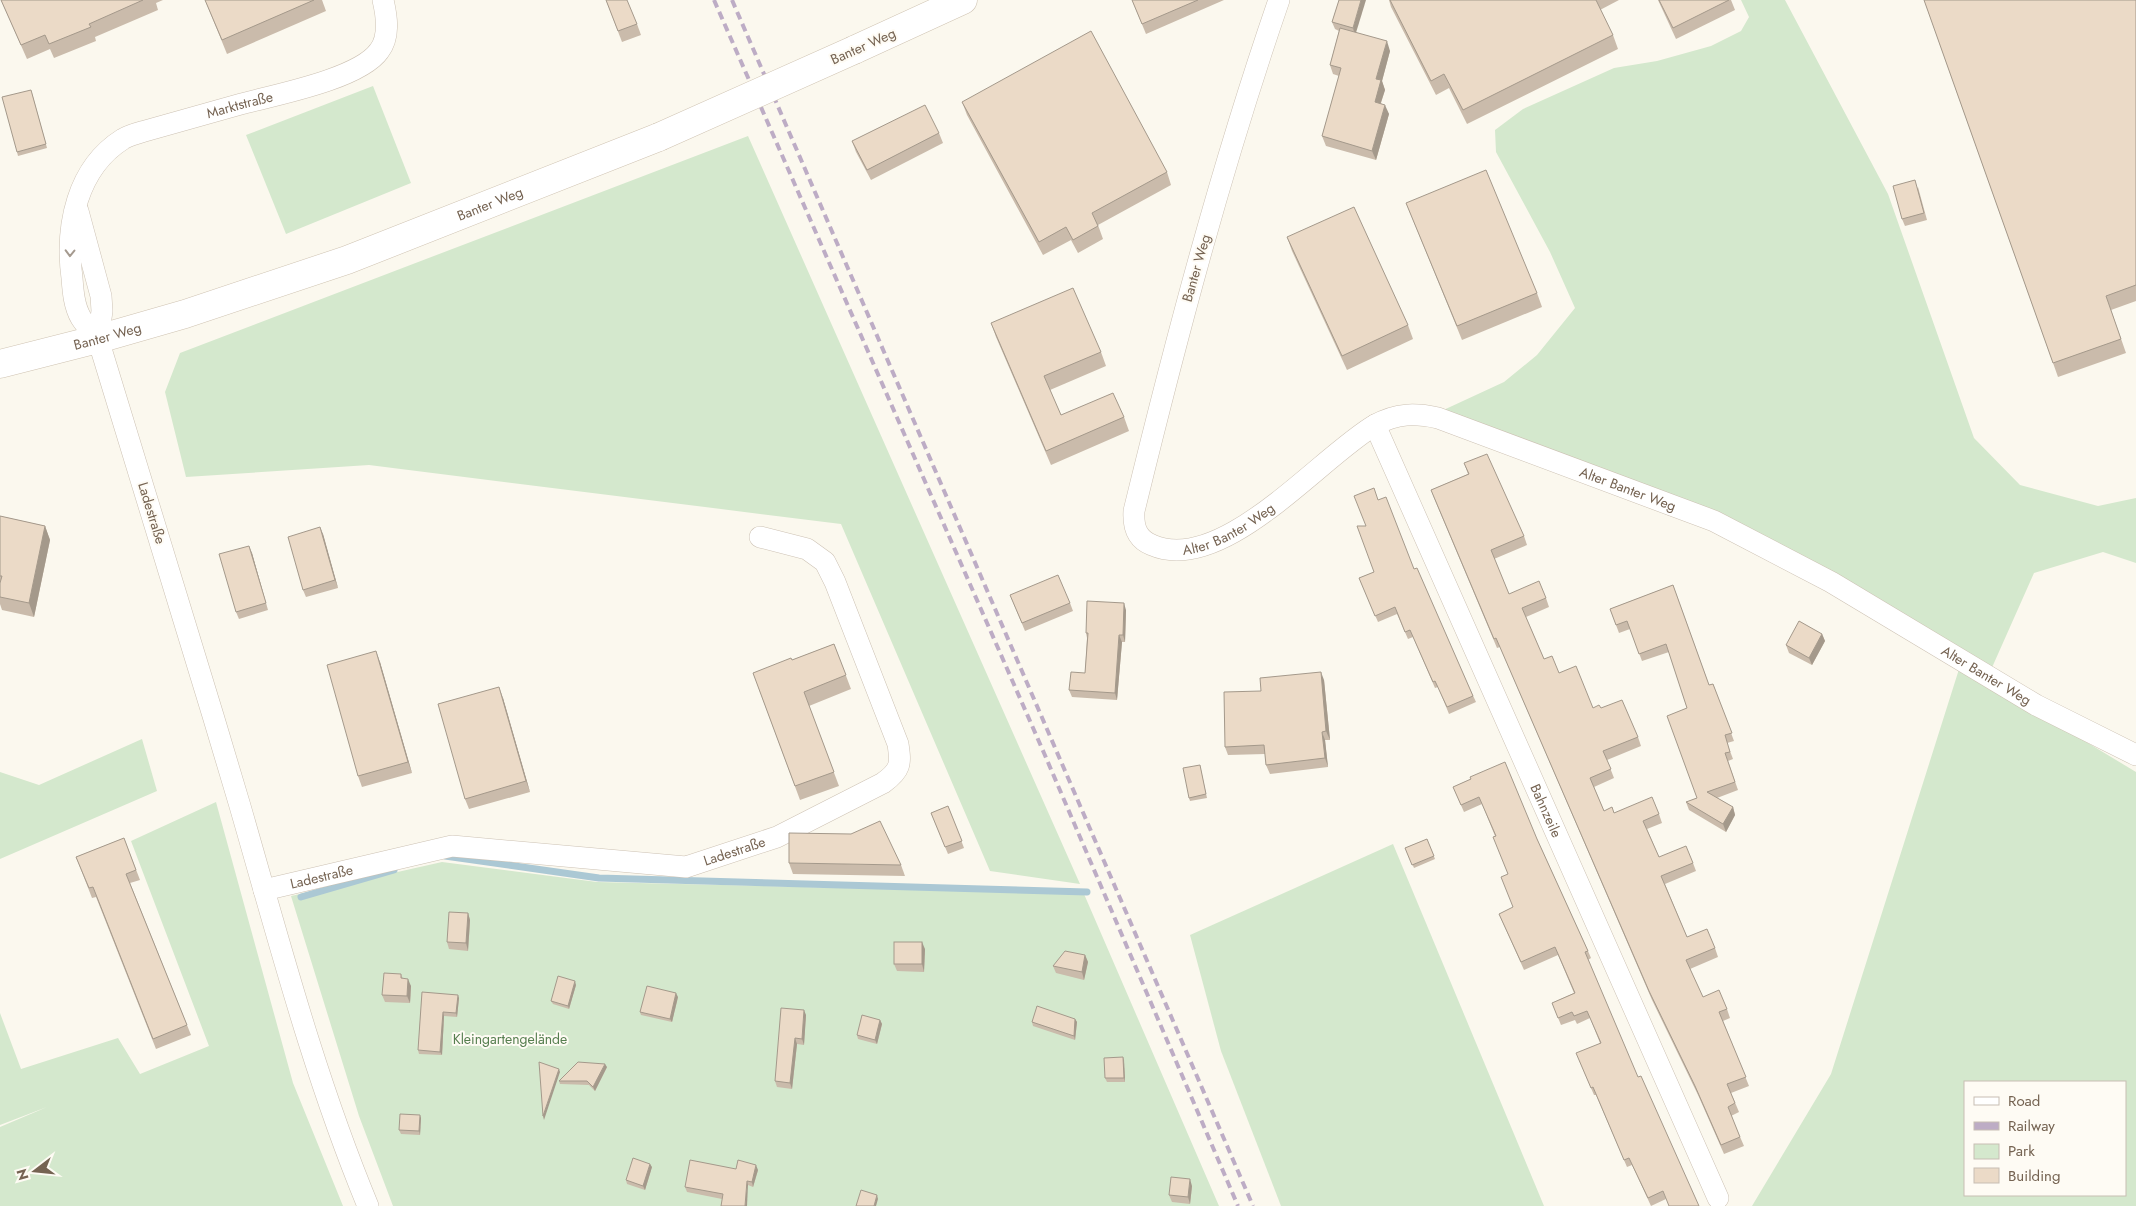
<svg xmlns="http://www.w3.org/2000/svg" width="2136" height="1206" font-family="Jost,sans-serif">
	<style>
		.green { fill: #d4e8cd; fill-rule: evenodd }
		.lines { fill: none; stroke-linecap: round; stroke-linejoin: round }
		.stream { stroke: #abc8d4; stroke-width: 7 }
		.street-casing { stroke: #cdc2b4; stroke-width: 22 }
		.secondary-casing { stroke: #cfc3b2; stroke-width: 29 }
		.street { stroke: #fff; stroke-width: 21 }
		.secondary { stroke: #fff; stroke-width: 28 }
		.rail { stroke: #bdacc5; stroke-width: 4; stroke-dasharray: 8 5; stroke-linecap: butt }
		.secondary-bridge-casing { stroke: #cfc3b2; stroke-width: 29; stroke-linecap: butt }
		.secondary-bridge { stroke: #fff; stroke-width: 28 }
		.wall { fill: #cabbab }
		.shaded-wall { fill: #a4998b }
		.building { fill: #ebdac7; stroke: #a4998b }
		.oneway { stroke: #a59a8f }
		.labels { text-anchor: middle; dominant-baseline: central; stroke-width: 4; stroke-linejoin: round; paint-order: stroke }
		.street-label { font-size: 14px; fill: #756352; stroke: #fefbf4 }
		.park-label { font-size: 14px; fill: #567e4f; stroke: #fefbf4 }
	</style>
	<rect width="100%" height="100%" fill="#fbf8ee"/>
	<g class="green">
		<polygon points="1741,0 1785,0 1888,194 1974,438 2020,485 2098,506 2136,498 2136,563 2103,552 2034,573 1990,672 1733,519 1437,413 1504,382 1537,355 1575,308 1550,252 1496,152 1495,130 1523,109 1614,68 1657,61 1711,46 1741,31 1749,17"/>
		<polygon points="373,86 411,183 286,234 246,135"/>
		<polygon points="748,136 1080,884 990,871 841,524 369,465 186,477 165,392 180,353"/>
		<path d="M 1960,666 L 2136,772 L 2136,1206 L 1752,1206 L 1831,1074 ZM 1965,1082 L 2125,1082 L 2125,1195 L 1965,1195 Z"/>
		<polygon points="142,739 157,791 0,859 0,772 39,785"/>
		<polygon points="216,802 293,1083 343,1206 0,1206 0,1127 47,1107 0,1125 0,1013 21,1069 118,1038 140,1074 209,1046 131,841"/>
		<polygon points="1393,844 1544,1206 1281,1206 1221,1051 1190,935"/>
		<polygon points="442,862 597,882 1084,894 1219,1206 393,1206 359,1116 291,896"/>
	</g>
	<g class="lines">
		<g class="stream">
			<polyline points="445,856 599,878 1087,892"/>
			<polyline points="301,897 394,870"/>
		</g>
		<g class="street-casing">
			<g id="street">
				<path id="s1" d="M 1279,0 C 1221,168 1176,339 1134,511 C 1133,527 1137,539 1152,545 C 1222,576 1320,457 1375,425 C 1397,413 1415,413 1438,418 L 1714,521 L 1831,582 L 2036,705 L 2136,755"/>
				<polyline points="78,211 101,296 102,311 98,339"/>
				<path id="s2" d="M 1375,425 L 1718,1198"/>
				<path id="s3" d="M 264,890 L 452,846 L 686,867 L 777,837 L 883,783 C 901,770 901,764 898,744 L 835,582 L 825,562 L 807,549 L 760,537"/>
				<path id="s4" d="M 368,1206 C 314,1076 279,941 240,806 C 194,650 145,495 98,339 C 92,332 86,326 81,318 C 74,306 73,291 72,278 C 65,226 77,168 123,139 C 130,135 138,133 145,131 C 177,122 209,113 241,104 C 275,95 359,79 379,51 C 390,37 387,17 383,0"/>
			</g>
		</g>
		<g class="secondary-casing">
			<g id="secondary">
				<polyline points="854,50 963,0"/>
				<path id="s5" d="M 0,364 L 98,339 L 185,314 L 347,260 L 659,137"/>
			</g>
		</g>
		<use href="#street" class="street"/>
		<use href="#secondary" class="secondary"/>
		<g class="rail">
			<polyline points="714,0 1044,753 1238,1206"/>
			<polyline points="732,0 1253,1206"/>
		</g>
		<g class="secondary-bridge-casing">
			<polyline id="secondary-bridge" points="659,137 854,50"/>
		</g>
		<use href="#secondary-bridge" class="secondary-bridge"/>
	</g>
	<g class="wall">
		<polygon points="1,0 163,0 156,3 158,10 95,37 96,41 54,58 50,49 27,59"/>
		<polygon points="205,0 322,0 326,11 227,54"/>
		<polygon points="606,0 637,24 641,35 622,42"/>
		<polygon points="1132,0 1224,0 1146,34"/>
		<polygon points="1339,0 1356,33 1390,51 1382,81 1385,90 1381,103 1389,114 1376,160 1326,146 1322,136 1339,76 1333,74 1330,65 1339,31 1335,29 1332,22"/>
		<polygon points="1389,0 1619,0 1600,10 1613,35 1618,49 1467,124 1449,88 1436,95 1391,7"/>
		<polygon points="1658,0 1731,0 1735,10 1676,39"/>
		<polygon points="1924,0 2136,0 2136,301 2111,310 2126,353 2058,377"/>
		<polygon points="32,93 47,148 18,156 17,152"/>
		<polygon points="962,102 1167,172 1171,185 1098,225 1103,239 1078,253 1071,240 1043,255 967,115"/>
		<polygon points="939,133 943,143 871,180 856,152 852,141"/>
		<polygon points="1918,187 1927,220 1905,226 1902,219"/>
		<polygon points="1406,203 1537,293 1542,307 1462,340"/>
		<polygon points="1287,237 1408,325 1413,339 1347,370 1292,251"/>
		<polygon points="991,323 1101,352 1106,366 1050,390 1061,415 1124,417 1129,431 1051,465 996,337"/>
		<polygon points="1464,463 1524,536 1527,545 1494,559 1509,594 1546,598 1549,607 1526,617 1544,659 1593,708 1601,708 1638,737 1641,746 1607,760 1614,778 1594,787 1604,811 1614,813 1659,814 1662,823 1647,829 1659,857 1693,863 1696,871 1665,884 1687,937 1715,948 1718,957 1690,969 1703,997 1727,1009 1730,1018 1723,1021 1749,1086 1731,1093 1739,1112 1731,1116 1744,1146 1724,1154 1698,1095 1652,1000 1500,647 1497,648 1434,498 1431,490 1468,474"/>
		<polygon points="1378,500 1414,569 1476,702 1449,714 1438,687 1435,688 1413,637 1408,639 1397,614 1378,622 1359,578 1374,572"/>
		<polygon points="0,516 45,526 50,540 34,617 2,610 0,604"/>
		<polygon points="323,534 338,588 306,597 303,590"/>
		<polygon points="252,553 268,610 239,619 236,612"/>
		<polygon points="1673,585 1709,685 1713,684 1734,741 1727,743 1733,759 1728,761 1738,790 1717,798 1733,807 1735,815 1726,832 1689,810 1686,802 1697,798 1687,708 1669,652 1642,661 1630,629 1619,633 1610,609"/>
		<polygon points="1010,595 1070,603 1073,611 1025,631"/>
		<polygon points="1126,610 1125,642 1122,642 1117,700 1072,697 1069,690 1085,673 1087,638 1086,633"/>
		<polygon points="1822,634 1825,641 1812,665 1789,653 1786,645"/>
		<polygon points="834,644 851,689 809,706 839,786 800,800 753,673 792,660"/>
		<polygon points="380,662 412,773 362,787 358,776"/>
		<polygon points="1324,680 1330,740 1325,740 1328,767 1270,774 1266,765 1265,754 1228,755 1225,747 1261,691"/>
		<polygon points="503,698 530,792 469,809 465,799"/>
		<polygon points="1200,765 1207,798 1190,801 1189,798"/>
		<polygon points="1471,779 1537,839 1588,951 1591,958 1588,960 1666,1199 1651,1206 1632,1165 1627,1167 1596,1095 1594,1095 1579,1060 1600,1043 1590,1018 1577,1024 1575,1020 1561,1025 1552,1003 1574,993 1558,955 1524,970 1502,921 1499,914 1513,908 1508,874 1495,836 1482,804 1464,812 1453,787"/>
		<polygon points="948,806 964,848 948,854 931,813"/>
		<polygon points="124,838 140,880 130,883 191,1035 156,1049 96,897 92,898 76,857"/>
		<polygon points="1427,839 1435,859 1414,868 1405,848"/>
		<polygon points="789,863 901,865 905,876 793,874"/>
		<polygon points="468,913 470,920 468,951 449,949 447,942"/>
		<polygon points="925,949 924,972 897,971 894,964"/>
		<polygon points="1085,955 1088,962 1084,980 1056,973 1053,966"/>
		<polygon points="401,974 403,979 411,986 410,1003 385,1002 382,995"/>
		<polygon points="576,985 569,1009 553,1004 551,1001"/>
		<polygon points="422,992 459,998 457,1017 444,1016 442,1055 419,1054 418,1050"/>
		<polygon points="678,997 672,1022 641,1015 640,1012"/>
		<polygon points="806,1015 804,1045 797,1044 792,1089 777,1087 775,1081"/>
		<polygon points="1075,1019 1077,1022 1075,1040 1033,1026 1032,1022"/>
		<polygon points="880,1020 882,1024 877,1044 858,1039 857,1035"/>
		<polygon points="1124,1060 1125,1082 1107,1082 1105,1078"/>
		<polygon points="607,1067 595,1091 589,1085 560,1084 559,1081"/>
		<polygon points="421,1118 420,1135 401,1134 399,1130"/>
		<polygon points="652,1167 645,1190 627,1184 626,1180"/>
		<polygon points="736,1169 758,1170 753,1187 748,1185 722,1199 687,1192 685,1187"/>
		<polygon points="1192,1186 1190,1204 1172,1202 1169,1195"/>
	</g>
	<g class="shaded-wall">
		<polygon points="1361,0 1366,0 1355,36 1353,28"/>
		<polygon points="1387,41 1390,51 1382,81 1385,90 1378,111 1375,102 1376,79"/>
		<polygon points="1385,105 1389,114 1376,160 1372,151"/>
		<polygon points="45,526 50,540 34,617 29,603"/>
		<polygon points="320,527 323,534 338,588 335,580"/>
		<polygon points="249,546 252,553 268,610 266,603"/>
		<polygon points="1124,603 1126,610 1125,642 1123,635"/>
		<polygon points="1822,634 1825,641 1812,665 1809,658"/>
		<polygon points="1119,635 1122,642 1117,700 1115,693"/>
		<polygon points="376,651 380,662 412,773 408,762"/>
		<polygon points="1321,672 1324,680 1330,740 1326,731"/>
		<polygon points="499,687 503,698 530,792 526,781"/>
		<polygon points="1322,732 1325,740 1328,767 1325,758"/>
		<polygon points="1733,807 1735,815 1726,832 1723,824"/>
		<polygon points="468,913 470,920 468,951 466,943"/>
		<polygon points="922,942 925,949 924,972 922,964"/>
		<polygon points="1085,955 1088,962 1084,980 1082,972"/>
		<polygon points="408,979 411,986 410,1003 407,996"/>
		<polygon points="575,981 576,985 569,1009 568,1006"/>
		<polygon points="676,993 678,997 672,1022 670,1019"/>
		<polygon points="458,995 459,998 457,1017 456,1013"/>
		<polygon points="804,1010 806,1015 804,1045 802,1039"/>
		<polygon points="443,1012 444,1016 442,1055 440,1052"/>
		<polygon points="1075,1019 1077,1022 1075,1040 1074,1036"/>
		<polygon points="880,1020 882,1024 877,1044 875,1040"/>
		<polygon points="795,1038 797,1044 792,1089 790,1083"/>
		<polygon points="1123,1057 1124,1060 1125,1082 1124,1078"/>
		<polygon points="605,1064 607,1067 595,1091 593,1087"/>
		<polygon points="559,1069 560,1072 544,1120 543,1116"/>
		<polygon points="420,1115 421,1118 420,1135 419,1131"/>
		<polygon points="650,1164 652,1167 645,1190 643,1186"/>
		<polygon points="756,1165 758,1170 753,1187 752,1182"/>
		<polygon points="1190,1179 1192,1186 1190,1204 1188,1197"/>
		<polygon points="747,1181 748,1185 747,1206 745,1206"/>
		<polygon points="877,1195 878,1199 876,1206 874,1206"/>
	</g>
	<g class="building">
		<polygon points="1,0 143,0 89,24 91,27 49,44 45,35 21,45"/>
		<polygon points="205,0 314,0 222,40"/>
		<polygon points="606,0 627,0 637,24 618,31"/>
		<polygon points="1132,0 1198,0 1142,24"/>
		<polygon points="1339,0 1361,0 1353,28 1332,22"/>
		<polygon points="1390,0 1596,0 1613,35 1463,110 1444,74 1431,81"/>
		<polygon points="1659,0 1729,0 1673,28"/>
		<polygon points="1924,0 2136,0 2136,285 2106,296 2121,339 2053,363"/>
		<polygon points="1340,28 1387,41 1376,79 1381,80 1375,102 1385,105 1372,151 1322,136 1341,68 1330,65"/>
		<polygon points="1091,31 1167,172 1092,213 1098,226 1073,240 1066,227 1039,242 962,102"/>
		<polygon points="31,90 46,144 17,152 2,97"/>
		<polygon points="925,105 939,133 867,170 852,141"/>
		<polygon points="1486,170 1537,293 1457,326 1406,203"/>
		<polygon points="1915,180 1924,213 1902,219 1893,186"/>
		<polygon points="1354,207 1408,325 1342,356 1287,237"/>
		<polygon points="1073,288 1101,352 1044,376 1061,415 1113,393 1124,417 1046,451 991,323"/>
		<polygon points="1487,454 1524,536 1491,550 1509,594 1539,581 1546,598 1522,608 1544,659 1552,656 1559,673 1576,666 1593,708 1599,705 1601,708 1622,700 1638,737 1603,751 1611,769 1590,778 1604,811 1612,807 1614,813 1652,797 1659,814 1643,821 1659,857 1686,846 1693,863 1661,876 1687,937 1707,929 1715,948 1686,960 1703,997 1719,990 1727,1009 1719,1012 1746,1077 1727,1084 1735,1103 1728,1107 1740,1137 1721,1145 1695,1086 1649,991 1496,638 1494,639 1431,490 1469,474 1464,463"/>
		<polygon points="1374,488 1378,500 1386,497 1414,569 1417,568 1473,696 1447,707 1435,681 1433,682 1410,630 1405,632 1395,607 1375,616 1359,578 1374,572 1357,526 1366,526 1354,496"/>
		<polygon points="0,516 45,526 29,603 0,597 0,583 2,576 0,576"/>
		<polygon points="320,527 335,580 303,590 288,537"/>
		<polygon points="249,546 266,603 236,612 219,554"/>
		<polygon points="1058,575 1070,603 1022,623 1010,595"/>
		<polygon points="1673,585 1709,685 1713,684 1732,733 1725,735 1730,752 1725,753 1735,782 1707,792 1733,807 1723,824 1686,802 1697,798 1667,716 1687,708 1666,644 1639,654 1627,621 1616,625 1610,609"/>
		<polygon points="1087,601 1124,603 1123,635 1119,635 1115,693 1069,690 1071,672 1085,673 1088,633 1086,633"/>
		<polygon points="1799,621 1822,634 1809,658 1786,645"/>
		<polygon points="834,644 846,675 804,692 834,772 795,786 753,673 791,658 792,660"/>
		<polygon points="376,651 408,762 358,776 327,665"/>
		<polygon points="1321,672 1326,731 1322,732 1325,758 1266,765 1264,745 1225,747 1224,692 1261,691 1260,678"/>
		<polygon points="499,687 526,781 465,799 438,704"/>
		<polygon points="1505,762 1537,839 1588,951 1585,952 1638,1077 1641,1076 1699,1206 1669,1206 1663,1191 1648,1198 1629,1158 1624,1160 1593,1087 1591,1088 1576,1053 1601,1043 1587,1011 1574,1016 1572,1012 1558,1018 1552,1003 1575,993 1555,947 1521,962 1499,914 1513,907 1501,877 1508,874 1493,837 1496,836 1479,797 1461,805 1453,787 1471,779 1470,777"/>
		<polygon points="1200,765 1206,794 1189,798 1183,768"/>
		<polygon points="948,806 962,841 945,847 931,813"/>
		<polygon points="880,821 901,865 789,863 789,833 851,834"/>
		<polygon points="124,838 136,870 126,874 187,1025 153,1039 93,887 89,888 76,857"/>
		<polygon points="1427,839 1434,856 1412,865 1405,848"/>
		<polygon points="449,912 468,913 466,943 447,942"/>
		<rect x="894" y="942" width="28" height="22"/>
		<polygon points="1065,951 1085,955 1082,972 1053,966"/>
		<polygon points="384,973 401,974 401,978 408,979 407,996 382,995"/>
		<polygon points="558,976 575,981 568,1006 551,1001"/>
		<polygon points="647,986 676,993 670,1019 640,1012"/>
		<polygon points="422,992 458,995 456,1013 443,1012 440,1052 418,1050"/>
		<polygon points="1037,1006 1075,1019 1074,1036 1032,1022"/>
		<polygon points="781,1008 804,1010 802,1039 795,1038 790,1083 775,1081"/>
		<polygon points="862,1015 880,1020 875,1040 857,1035"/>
		<polygon points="1123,1057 1124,1078 1105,1078 1104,1058"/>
		<polygon points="539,1062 559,1069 543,1116"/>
		<polygon points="578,1062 605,1064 593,1087 587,1081 559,1081"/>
		<polygon points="400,1114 420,1115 419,1131 399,1130"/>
		<polygon points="633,1158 650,1164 643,1186 626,1180"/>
		<polygon points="690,1160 736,1169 738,1160 756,1165 752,1182 747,1181 745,1206 721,1206 723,1194 685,1187"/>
		<polygon points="1171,1177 1190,1179 1188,1197 1169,1195"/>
		<polygon points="861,1190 877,1195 874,1206 856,1206"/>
	</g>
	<defs><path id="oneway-chevron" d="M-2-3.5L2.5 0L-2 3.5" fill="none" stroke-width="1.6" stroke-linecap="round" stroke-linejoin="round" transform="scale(1.25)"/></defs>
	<use class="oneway" href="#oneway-chevron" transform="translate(70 253) rotate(91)"/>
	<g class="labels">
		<g class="street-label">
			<text transform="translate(863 46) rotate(-24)">Banter Weg</text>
			<text stroke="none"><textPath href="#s4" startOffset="1255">Marktstraße</textPath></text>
			<text stroke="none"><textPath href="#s5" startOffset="516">Banter Weg</textPath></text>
			<text transform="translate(1196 268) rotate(-74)">Banter Weg</text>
			<text stroke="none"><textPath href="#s5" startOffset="111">Banter Weg</textPath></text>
			<text stroke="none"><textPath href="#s1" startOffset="1104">Alter Banter Weg</textPath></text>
			<text transform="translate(152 513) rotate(73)">Ladestraße</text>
			<text stroke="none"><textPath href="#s1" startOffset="655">Alter Banter Weg</textPath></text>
			<text stroke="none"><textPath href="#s1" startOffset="1509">Alter Banter Weg</textPath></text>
			<text stroke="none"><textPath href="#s2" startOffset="422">Bahnzeile</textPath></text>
			<text stroke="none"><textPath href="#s3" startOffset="479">Ladestraße</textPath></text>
			<text stroke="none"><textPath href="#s3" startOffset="59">Ladestraße</textPath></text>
		</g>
		<g class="park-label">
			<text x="510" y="1039">Kleingartengelände</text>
		</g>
	</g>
	<rect x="1964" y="1081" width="162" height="115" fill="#fefbf4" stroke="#c7beb3"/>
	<rect x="1974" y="1097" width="25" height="8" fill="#ffffff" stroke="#c7beb3"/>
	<text x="2008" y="1106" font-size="15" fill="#756352">Road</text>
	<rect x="1974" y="1122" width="25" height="8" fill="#bdacc5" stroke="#c7beb3"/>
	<text x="2008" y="1131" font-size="15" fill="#756352">Railway</text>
	<rect x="1974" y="1144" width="25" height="15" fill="#d4e8cd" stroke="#c7beb3"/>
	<text x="2008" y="1156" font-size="15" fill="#756352">Park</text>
	<rect x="1974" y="1168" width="25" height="15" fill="#ebdac7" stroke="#c7beb3"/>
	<text x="2008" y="1181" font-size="15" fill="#756352">Building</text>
	<g transform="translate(35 1171) rotate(254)" stroke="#fefbf4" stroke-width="4" paint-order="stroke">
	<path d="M0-4L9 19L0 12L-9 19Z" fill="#756352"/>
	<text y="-8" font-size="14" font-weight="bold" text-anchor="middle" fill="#756352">N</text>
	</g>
</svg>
